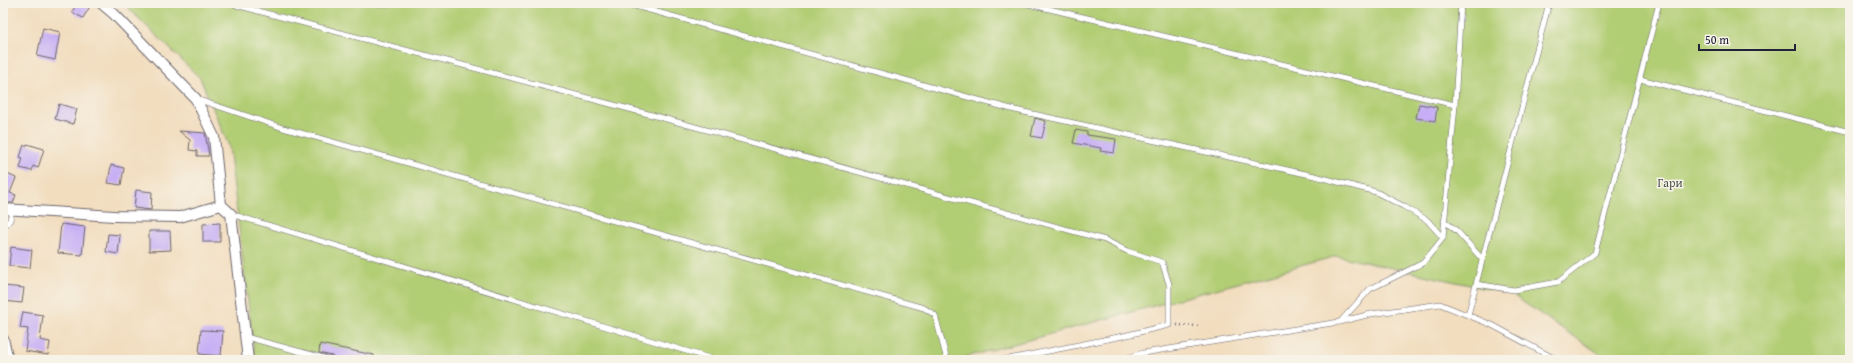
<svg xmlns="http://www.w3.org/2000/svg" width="1853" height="363" font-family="'Gentium Book Plus',serif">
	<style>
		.green { fill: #b2ce75; stroke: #6a7858 }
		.building { fill: #c6adf5 }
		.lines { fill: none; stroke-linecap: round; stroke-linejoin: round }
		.lane-casing { stroke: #6b6369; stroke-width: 6 }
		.street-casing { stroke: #6b6369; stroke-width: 12 }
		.path { stroke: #6b6369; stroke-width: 2.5; stroke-dasharray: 1 3; stroke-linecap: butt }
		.lane { stroke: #fff; stroke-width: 5 }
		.street { stroke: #fff; stroke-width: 10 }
		.labels { text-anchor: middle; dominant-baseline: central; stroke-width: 3; stroke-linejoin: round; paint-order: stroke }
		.park-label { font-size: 12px; fill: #4d564c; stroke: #f7f3e8 }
	</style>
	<rect width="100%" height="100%" fill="#f7f3e8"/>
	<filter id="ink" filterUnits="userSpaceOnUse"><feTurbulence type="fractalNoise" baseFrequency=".025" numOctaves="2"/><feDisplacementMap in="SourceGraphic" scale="8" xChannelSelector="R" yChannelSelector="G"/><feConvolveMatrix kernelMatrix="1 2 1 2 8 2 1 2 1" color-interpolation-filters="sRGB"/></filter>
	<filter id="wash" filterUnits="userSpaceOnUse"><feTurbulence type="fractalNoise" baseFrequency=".012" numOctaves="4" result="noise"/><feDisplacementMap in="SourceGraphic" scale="16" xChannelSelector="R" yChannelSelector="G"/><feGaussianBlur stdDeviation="0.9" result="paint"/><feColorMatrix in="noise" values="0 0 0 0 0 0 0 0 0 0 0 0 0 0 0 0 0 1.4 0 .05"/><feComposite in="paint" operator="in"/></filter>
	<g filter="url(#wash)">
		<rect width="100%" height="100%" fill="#f2ddbe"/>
		<polygon class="green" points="123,3 1850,3 1850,360 1609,360 1511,294 1337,256 955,360 255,360 229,146 200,78"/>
		<g id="blocks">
			<g class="building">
				<polygon points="77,3 92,3 83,18 72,12"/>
				<polygon points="43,28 60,32 55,60 37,56"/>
				<polygon points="59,104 77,109 73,124 55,119"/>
				<polygon points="1419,104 1437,107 1435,121 1416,118"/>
				<polygon points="1035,118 1046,121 1042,138 1031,136"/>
				<polygon points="1076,130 1087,132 1087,135 1116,139 1114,153 1100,151 1101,148 1073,143"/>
				<polygon points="179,131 205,133 209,156 197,156 197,151 189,150 190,140"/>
				<polygon points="27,144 44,149 38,168 33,166 32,171 20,168 23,158 20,157 24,145 26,146"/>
				<polygon points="111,165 124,168 121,185 108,183"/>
				<polygon points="3,172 16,178 10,193 16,195 13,203 3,203"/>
				<polygon points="136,190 152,192 151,210 134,208"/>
				<polygon points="220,223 220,242 203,242 203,224"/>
				<polygon points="61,224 85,227 82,255 58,253"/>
				<polygon points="149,231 170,231 171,250 149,251"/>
				<polygon points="108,234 120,235 118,254 106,252"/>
				<polygon points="11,247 32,250 30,268 9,266"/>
				<polygon points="4,286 24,288 22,303 3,301"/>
				<polygon points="23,312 43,315 40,340 50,342 48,355 25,351 28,329 20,328"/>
				<polygon points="201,330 223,331 221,356 199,354"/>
				<polygon points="320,344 374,355 374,360 335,360 332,356 319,353"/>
			</g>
		</g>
	</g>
	<g filter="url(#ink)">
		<use href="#blocks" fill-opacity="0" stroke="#6b6369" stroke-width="1"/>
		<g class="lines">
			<g class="lane-casing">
				<g id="lane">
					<polyline points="228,3 652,115 1105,240 1127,251 1162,262 1169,284 1169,325 1123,336 1004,360"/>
					<polyline points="624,3 1015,110 1315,176 1376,192 1403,206 1427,220 1443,238"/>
					<polyline points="1024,3 1455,105"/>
					<polyline points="1640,79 1850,132"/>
					<polyline points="196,99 283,128 924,308 935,315 947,360"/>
					<polyline points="231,214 716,360"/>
					<polyline points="1444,221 1457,231 1482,259"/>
					<polyline points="3,228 10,220 12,210"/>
					<polyline points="1476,284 1514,290 1558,282 1595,253 1659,3"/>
					<polyline points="1468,315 1549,3"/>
					<polyline points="1340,322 1370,289 1423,263 1443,238 1455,105 1461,3"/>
					<polyline points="246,337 331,360"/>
					<polyline points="1120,360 1143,353 1339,322 1371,314 1440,304 1492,325 1557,360"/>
				</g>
			</g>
			<g class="street-casing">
				<g id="street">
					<polyline points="101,3 114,14 196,99 214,137 221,205 231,214 248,360"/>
					<polyline points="3,209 114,216 180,217 221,205"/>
					<polyline points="3,339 8,360"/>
				</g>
			</g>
			<polyline class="path" points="1177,325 1201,326"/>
			<use href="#lane" class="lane"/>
			<use href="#street" class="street"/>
		</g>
	</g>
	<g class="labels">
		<g class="park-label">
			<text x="1670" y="182">Гари</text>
		</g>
	</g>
	<rect width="1853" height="363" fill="none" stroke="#f7f3e8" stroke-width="16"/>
	<path d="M1699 44v6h96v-6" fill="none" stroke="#22223b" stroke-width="2"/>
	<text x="1705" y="44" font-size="12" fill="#22223b" stroke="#f7f3e8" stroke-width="3" paint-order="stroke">50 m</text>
</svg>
